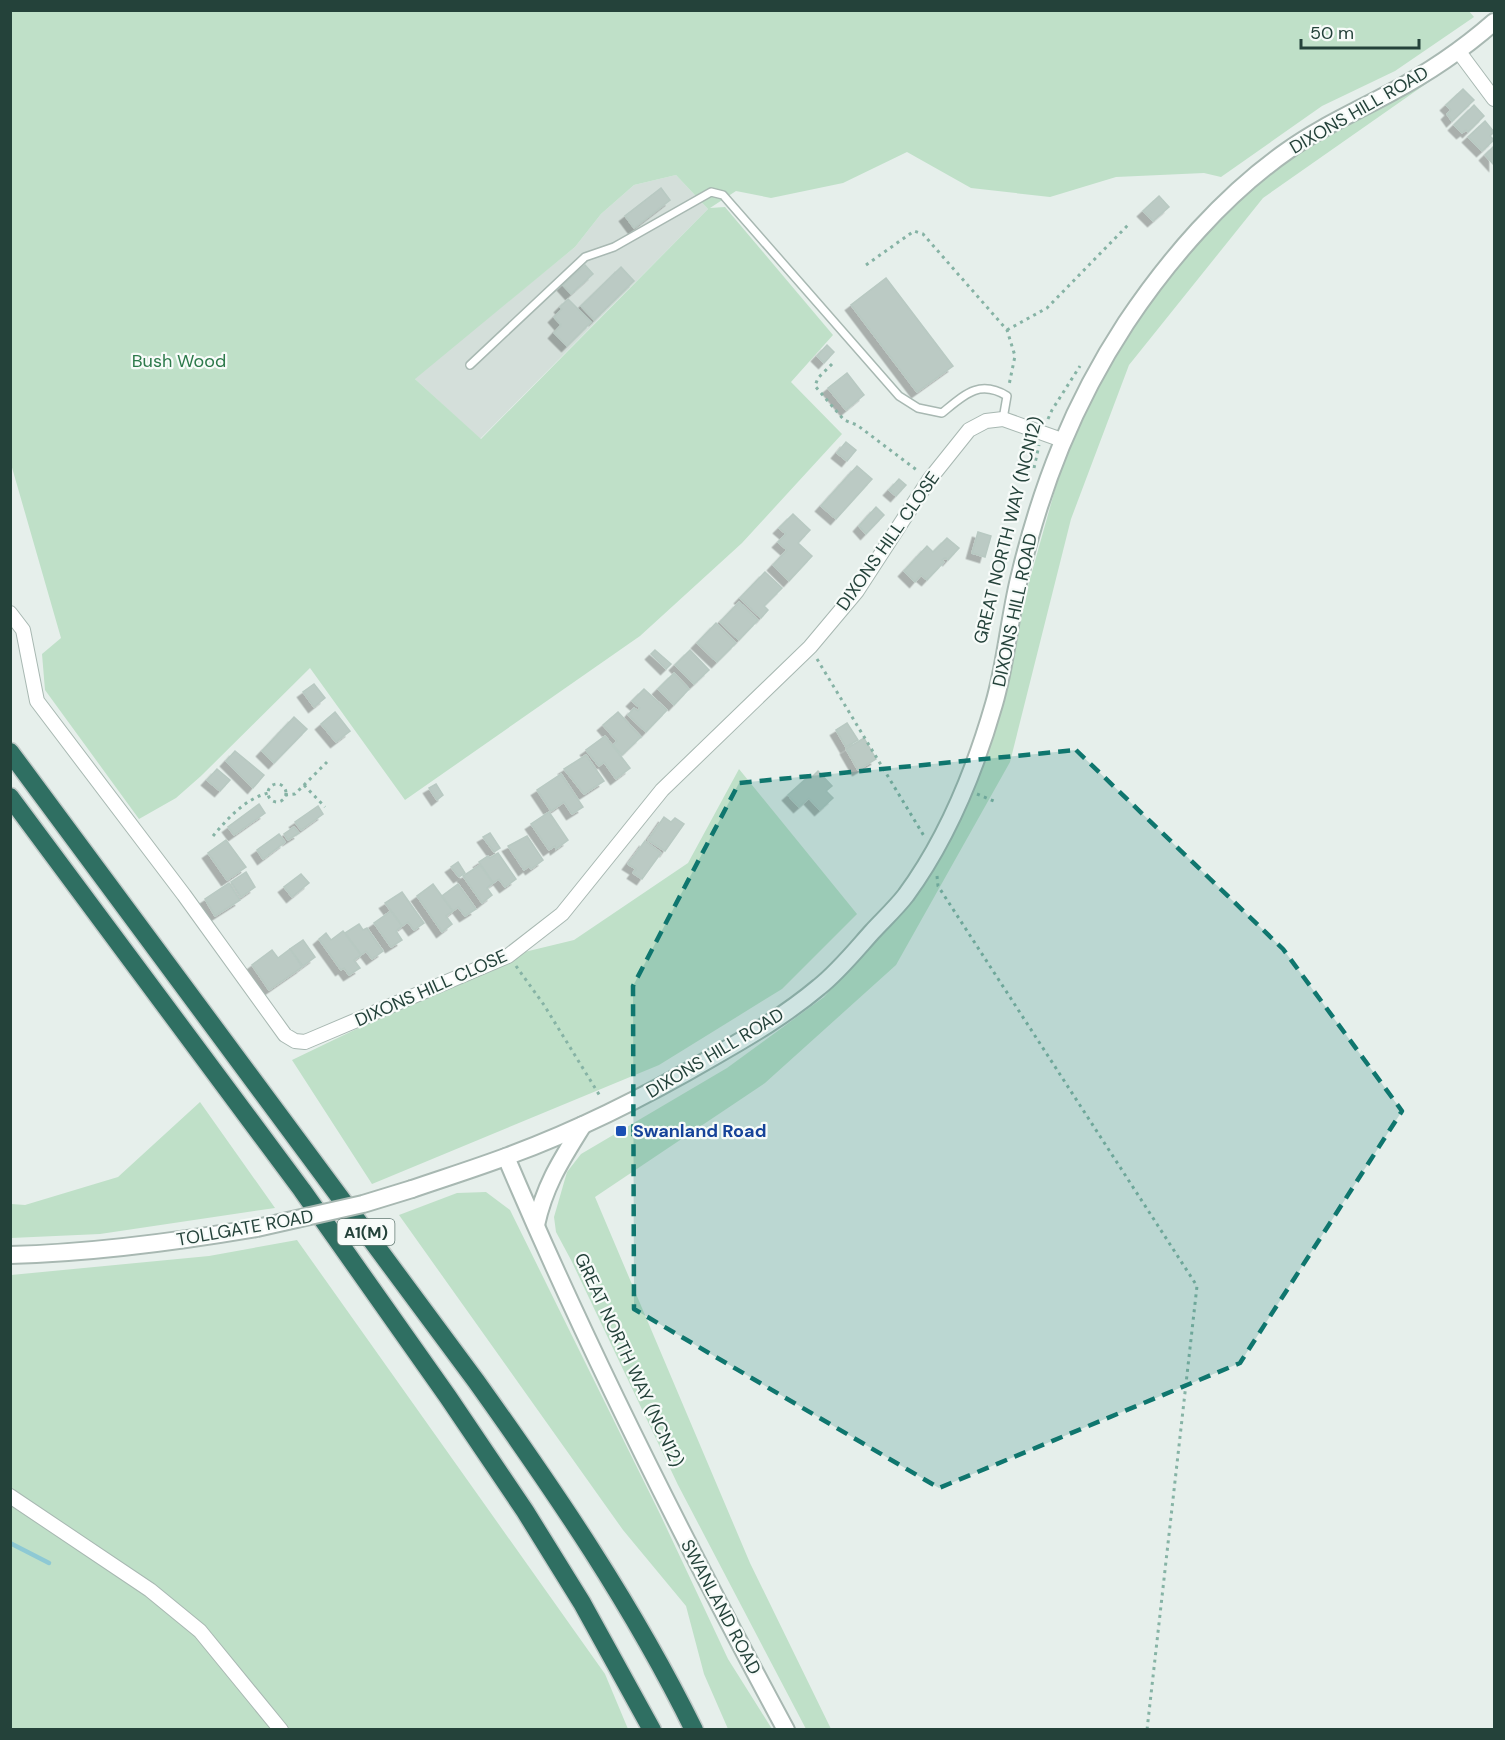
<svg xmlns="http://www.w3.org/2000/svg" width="1505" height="1740" font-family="'DM Sans',sans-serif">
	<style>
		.built { fill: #d4dfda }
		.green { fill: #bfe0c8; fill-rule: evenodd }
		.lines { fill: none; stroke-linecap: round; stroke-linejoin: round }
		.stream { stroke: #8ec9d4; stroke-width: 4.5 }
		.building { fill: #bbcac4; stroke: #b8c9c2; stroke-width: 1.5; filter: url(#shadow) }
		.service-casing { stroke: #a8b8b2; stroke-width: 10 }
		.minor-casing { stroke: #a8b8b2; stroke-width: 16 }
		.tertiary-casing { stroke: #a8b8b2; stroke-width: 20 }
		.motorway-casing { stroke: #c2cac8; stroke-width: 21 }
		.path { stroke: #86b3a5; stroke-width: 3; stroke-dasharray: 3 4.5; stroke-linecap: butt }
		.service { stroke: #fff; stroke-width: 7 }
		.minor { stroke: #fff; stroke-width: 14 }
		.tertiary { stroke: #fff; stroke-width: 16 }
		.motorway { stroke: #2f6f62; stroke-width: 18 }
		.tertiary-bridge-casing { stroke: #a8b8b2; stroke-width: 20; stroke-linecap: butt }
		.tertiary-bridge { stroke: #fff; stroke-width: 16 }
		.marked { fill: #0f766e; fill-opacity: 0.2; stroke: #0f766e; stroke-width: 4.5; stroke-dasharray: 12 8; stroke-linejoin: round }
		.transit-dot { fill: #1a4fb4; stroke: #f7fbf9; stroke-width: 2 }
		.labels { text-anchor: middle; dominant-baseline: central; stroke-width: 4.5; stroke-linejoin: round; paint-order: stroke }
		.shield { fill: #f7fbf9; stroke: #637a73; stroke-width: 1.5 }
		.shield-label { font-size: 16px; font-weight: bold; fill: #24423a }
		.street-label { font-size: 18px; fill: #24423a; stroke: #f7fbf9 }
		.park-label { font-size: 18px; fill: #2d7a4b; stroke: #f7fbf9 }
		.transit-label { font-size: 18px; font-weight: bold; fill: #164399; stroke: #f7fbf9; text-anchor: start }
	</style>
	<defs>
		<filter id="shadow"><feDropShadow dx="-5.5" dy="5.5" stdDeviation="0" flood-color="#0004"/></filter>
	</defs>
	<rect width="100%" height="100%" fill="#e6efeb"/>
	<polygon class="built" points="676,175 708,209 480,439 414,378 575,247 601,214 634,185"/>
	<g class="green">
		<path d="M 1468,10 L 1474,17 L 1395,71 L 1322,106 L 1221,177 L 1204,173 L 1116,177 L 1050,197 L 971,188 L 907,152 L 843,183 L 771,198 L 736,191 L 710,208 L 725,207 L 833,335 L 791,382 L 842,434 L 742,543 L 640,636 L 405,800 L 310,668 L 201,776 L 176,798 L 139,819 L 45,690 L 42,654 L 61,638 L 11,464 L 11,11 ZM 676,175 L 708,209 L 481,439 L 415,379 L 575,247 L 601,214 L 634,185 Z"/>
		<polygon points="1426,76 1430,81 1263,198 1129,365 1071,519 1010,762 896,965 765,1083 595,1197 750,1563 831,1729 806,1729 678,1485 571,1260 556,1232 554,1217 567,1172 581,1154 727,1068 824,997 896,915 994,725 1023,604 1066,450 1098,380 1191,244 1245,193 1313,141"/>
		<polygon points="739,769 857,914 782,989 659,1065 372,1184 292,1060 508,956 574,940 688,863"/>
		<polygon points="200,1102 275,1208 100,1234 11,1238 11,1204 25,1205 118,1177"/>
		<polygon points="486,1192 510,1210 660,1514 728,1659 772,1729 728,1729 704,1674 686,1606 623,1530 399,1215 457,1193"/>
		<polygon points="297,1240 605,1674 628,1729 11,1730 11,1275 209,1256"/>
	</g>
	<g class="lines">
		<polyline class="stream" points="10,1543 49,1563"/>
	</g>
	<g class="building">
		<polygon points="1463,89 1474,100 1452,121 1447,114 1451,110 1446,105"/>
		<polygon points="1474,105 1484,116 1468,132 1466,130 1462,133 1454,125"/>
		<polygon points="1485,121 1494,132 1490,136 1494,140 1482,151 1468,137"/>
		<polygon points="1494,146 1494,165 1485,155"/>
		<polygon points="661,188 670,200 634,228 625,216"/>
		<polygon points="1159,196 1169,207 1153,221 1143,211"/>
		<polygon points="585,265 593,274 571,294 563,285"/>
		<polygon points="621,267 634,281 594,320 581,306"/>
		<polygon points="886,278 953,366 917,392 851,305"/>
		<polygon points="568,299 591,322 567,346 554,333 561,325 554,317 562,309 560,307"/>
		<polygon points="827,345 834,352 824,363 817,356"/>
		<polygon points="847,373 864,395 846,410 828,388"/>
		<polygon points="846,442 856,450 847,461 837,453"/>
		<polygon points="857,466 872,479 836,519 821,506"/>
		<polygon points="899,479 906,485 896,496 889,490"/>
		<polygon points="876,507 884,515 866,534 859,526"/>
		<polygon points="793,514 810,530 798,543 812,556 789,581 773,565 787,550 778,542 786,534 779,528"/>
		<polygon points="978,532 991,536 985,557 972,553"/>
		<polygon points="947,538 959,548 948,560 945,558 942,560 944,562 927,580 921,575 915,582 904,571 927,546 933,552"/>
		<polygon points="765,572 782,588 764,606 768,610 761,618 740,598"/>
		<polygon points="739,602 758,620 739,640 720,622"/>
		<polygon points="716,623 736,643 717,662 697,643"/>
		<polygon points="655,650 671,664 666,669 651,654"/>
		<polygon points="690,650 709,670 694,684 675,665"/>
		<polygon points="674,673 689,689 674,705 658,689"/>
		<polygon points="314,684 325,698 314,707 303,692"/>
		<polygon points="644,689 667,710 646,732 628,715 634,708 638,711 640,708 632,701"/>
		<polygon points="335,712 350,731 336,742 321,724"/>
		<polygon points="618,712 641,737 622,755 613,745 617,741 603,725"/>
		<polygon points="294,717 307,729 274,763 262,751"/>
		<polygon points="847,723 858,740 846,747 836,730"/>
		<polygon points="605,736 630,768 616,779 604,762 599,766 586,750"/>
		<polygon points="864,738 876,759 858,770 846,749"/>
		<polygon points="235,751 264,775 253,788 226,761"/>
		<polygon points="586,755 604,781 584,794 564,769"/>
		<polygon points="217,769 230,780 220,791 207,780"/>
		<polygon points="818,771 832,786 826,791 833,798 820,810 809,798 799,807 788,795 810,775 812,777"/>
		<polygon points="561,774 583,807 572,814 564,802 551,811 537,790"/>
		<polygon points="436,784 443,795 437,800 429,788"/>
		<polygon points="259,804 265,813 234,835 228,827"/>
		<polygon points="318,806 323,814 301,830 295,822"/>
		<polygon points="549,812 568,840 556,849 555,846 549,850 531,824"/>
		<polygon points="664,817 671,822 675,818 684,824 665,851 648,840"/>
		<polygon points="294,827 299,833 288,840 284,834"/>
		<polygon points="490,833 500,848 494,852 483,837"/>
		<polygon points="279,834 285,842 263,859 257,850"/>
		<polygon points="527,836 543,860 531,869 529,866 524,870 508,846"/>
		<polygon points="226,840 246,867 227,880 208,853"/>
		<polygon points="645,841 661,853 642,879 633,873 636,869 628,864"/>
		<polygon points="498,853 516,879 505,887 499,879 493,883 479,862 488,856 490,858"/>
		<polygon points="458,862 465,873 459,877 451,867"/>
		<polygon points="480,865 493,883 487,888 492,895 482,903 463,876"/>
		<polygon points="246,872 255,887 241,897 231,882"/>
		<polygon points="301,874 309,883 292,897 284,887"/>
		<polygon points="229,883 240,900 215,916 205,899"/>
		<polygon points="433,884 453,911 446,916 452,924 442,932 417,896"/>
		<polygon points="458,884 476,909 465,916 458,907 453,911 442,896"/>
		<polygon points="402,892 424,923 414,930 408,922 402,926 385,903"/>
		<polygon points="391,911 402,926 396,931 402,940 391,947 374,923"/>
		<polygon points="359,924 363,930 367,928 383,951 372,959 366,951 361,955 345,933"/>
		<polygon points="343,931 361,955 354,960 360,968 349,975 344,968 341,970 319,939 326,933 331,940"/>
		<polygon points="303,940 315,957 303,966 290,949"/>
		<polygon points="290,949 302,967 269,990 252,965 272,950 278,958"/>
	</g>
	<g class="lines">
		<g class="service-casing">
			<path id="service" d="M 470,365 L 585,257 L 614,247 L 711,192 L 723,195 L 899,396 L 918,408 L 942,413 C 964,395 979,379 1007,396 L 1003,419"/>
		</g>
		<g class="minor-casing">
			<g id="minor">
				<polyline points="1459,52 1494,99"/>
				<polyline points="10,613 23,630 37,701 184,895 285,1035 295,1041 305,1042 508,956 562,914 662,790 810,647 857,591 929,480 969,430 986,421 1003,419 1062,440"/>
				<polyline points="10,1496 150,1590 200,1631 281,1730"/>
			</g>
		</g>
		<g class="tertiary-casing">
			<g id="tertiary">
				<path d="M 506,1157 C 589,1353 685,1543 786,1730"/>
				<path d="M 412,1189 C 444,1178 476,1168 508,1156 C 579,1130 648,1095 713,1057 C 750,1036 787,1014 819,987 C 838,972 855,951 872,932 C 883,920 896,908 906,895 C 947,839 975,770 994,704 C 1006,663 1009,620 1019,579 C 1041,486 1073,404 1126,323 C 1168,260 1224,195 1287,151 C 1319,128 1355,112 1390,93 C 1428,73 1462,50 1494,22"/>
				<path d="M 536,1225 C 545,1184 562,1159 583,1125"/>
				<path d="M 10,1255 C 94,1253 175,1242 257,1228"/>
			</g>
		</g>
		<g class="motorway-casing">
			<g id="motorway">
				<path d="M 10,752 L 476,1381 C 556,1493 633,1606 694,1730"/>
				<polyline points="10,797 302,1190 448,1397 525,1511 582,1603 652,1730"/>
			</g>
		</g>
		<g class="path">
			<polyline points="866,265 914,231 923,234 1007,330 1015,356 1009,385"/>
			<polyline points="1007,330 1047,308 1128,225"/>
			<polyline points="832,364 818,378 815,386 844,420 857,425 918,471"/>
			<polyline points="1048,419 1052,410 1080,366"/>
			<polyline points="1034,468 1039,445"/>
			<polyline points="817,659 924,836"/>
			<circle cx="277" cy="793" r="9"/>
			<polyline points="304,785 325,807"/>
			<polyline points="977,794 996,802"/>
			<polyline points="285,795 295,794 327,762"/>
			<path d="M 213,836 C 228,818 245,799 268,793"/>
			<polyline points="937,876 938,886 1197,1286 1147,1730"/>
			<polyline points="516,966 544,1005 600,1096"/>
		</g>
		<use href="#service" class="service"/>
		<use href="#minor" class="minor"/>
		<use href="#tertiary" class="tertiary"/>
		<use href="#motorway" class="motorway"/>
		<g class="tertiary-bridge-casing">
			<polyline id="tertiary-bridge" points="257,1228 363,1204 412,1189"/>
		</g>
		<use href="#tertiary-bridge" class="tertiary-bridge"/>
	</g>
	<path class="marked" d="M 1076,750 L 1283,949 L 1402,1111 L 1240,1363 L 939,1488 L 634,1309 L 633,986 L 739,783 Z"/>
	<rect class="transit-dot" x="615" y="1125" width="12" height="12" rx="3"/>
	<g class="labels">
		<rect class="shield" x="337.5" y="1219" width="57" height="26" rx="4.5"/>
		<g class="shield-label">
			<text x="366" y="1232">A1(M)</text>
		</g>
		<g class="street-label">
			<text transform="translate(1359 110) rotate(-30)">DIXONS HILL ROAD</text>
			<text transform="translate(1008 530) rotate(-76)">GREAT NORTH WAY (NCN12)</text>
			<text transform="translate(888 541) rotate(-55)">DIXONS HILL CLOSE</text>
			<text transform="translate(1015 610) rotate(-78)">DIXONS HILL ROAD</text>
			<text transform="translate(431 988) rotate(-24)">DIXONS HILL CLOSE</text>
			<text transform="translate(715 1053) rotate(-31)">DIXONS HILL ROAD</text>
			<text transform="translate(245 1228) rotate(-10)">TOLLGATE ROAD</text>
			<text transform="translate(629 1360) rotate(65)">GREAT NORTH WAY (NCN12)</text>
			<text transform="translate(721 1607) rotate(62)">SWANLAND ROAD</text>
		</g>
		<g class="park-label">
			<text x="179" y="361">Bush Wood</text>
		</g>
		<g class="transit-label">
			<text x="633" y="1131">Swanland Road</text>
		</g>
	</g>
	<rect width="1505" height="1740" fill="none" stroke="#24423a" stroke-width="24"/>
	<path d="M1301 39v9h118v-9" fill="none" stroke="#24423a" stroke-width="3"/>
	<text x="1310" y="39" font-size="18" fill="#24423a" stroke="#f7fbf9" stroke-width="4.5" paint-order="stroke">50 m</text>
</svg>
